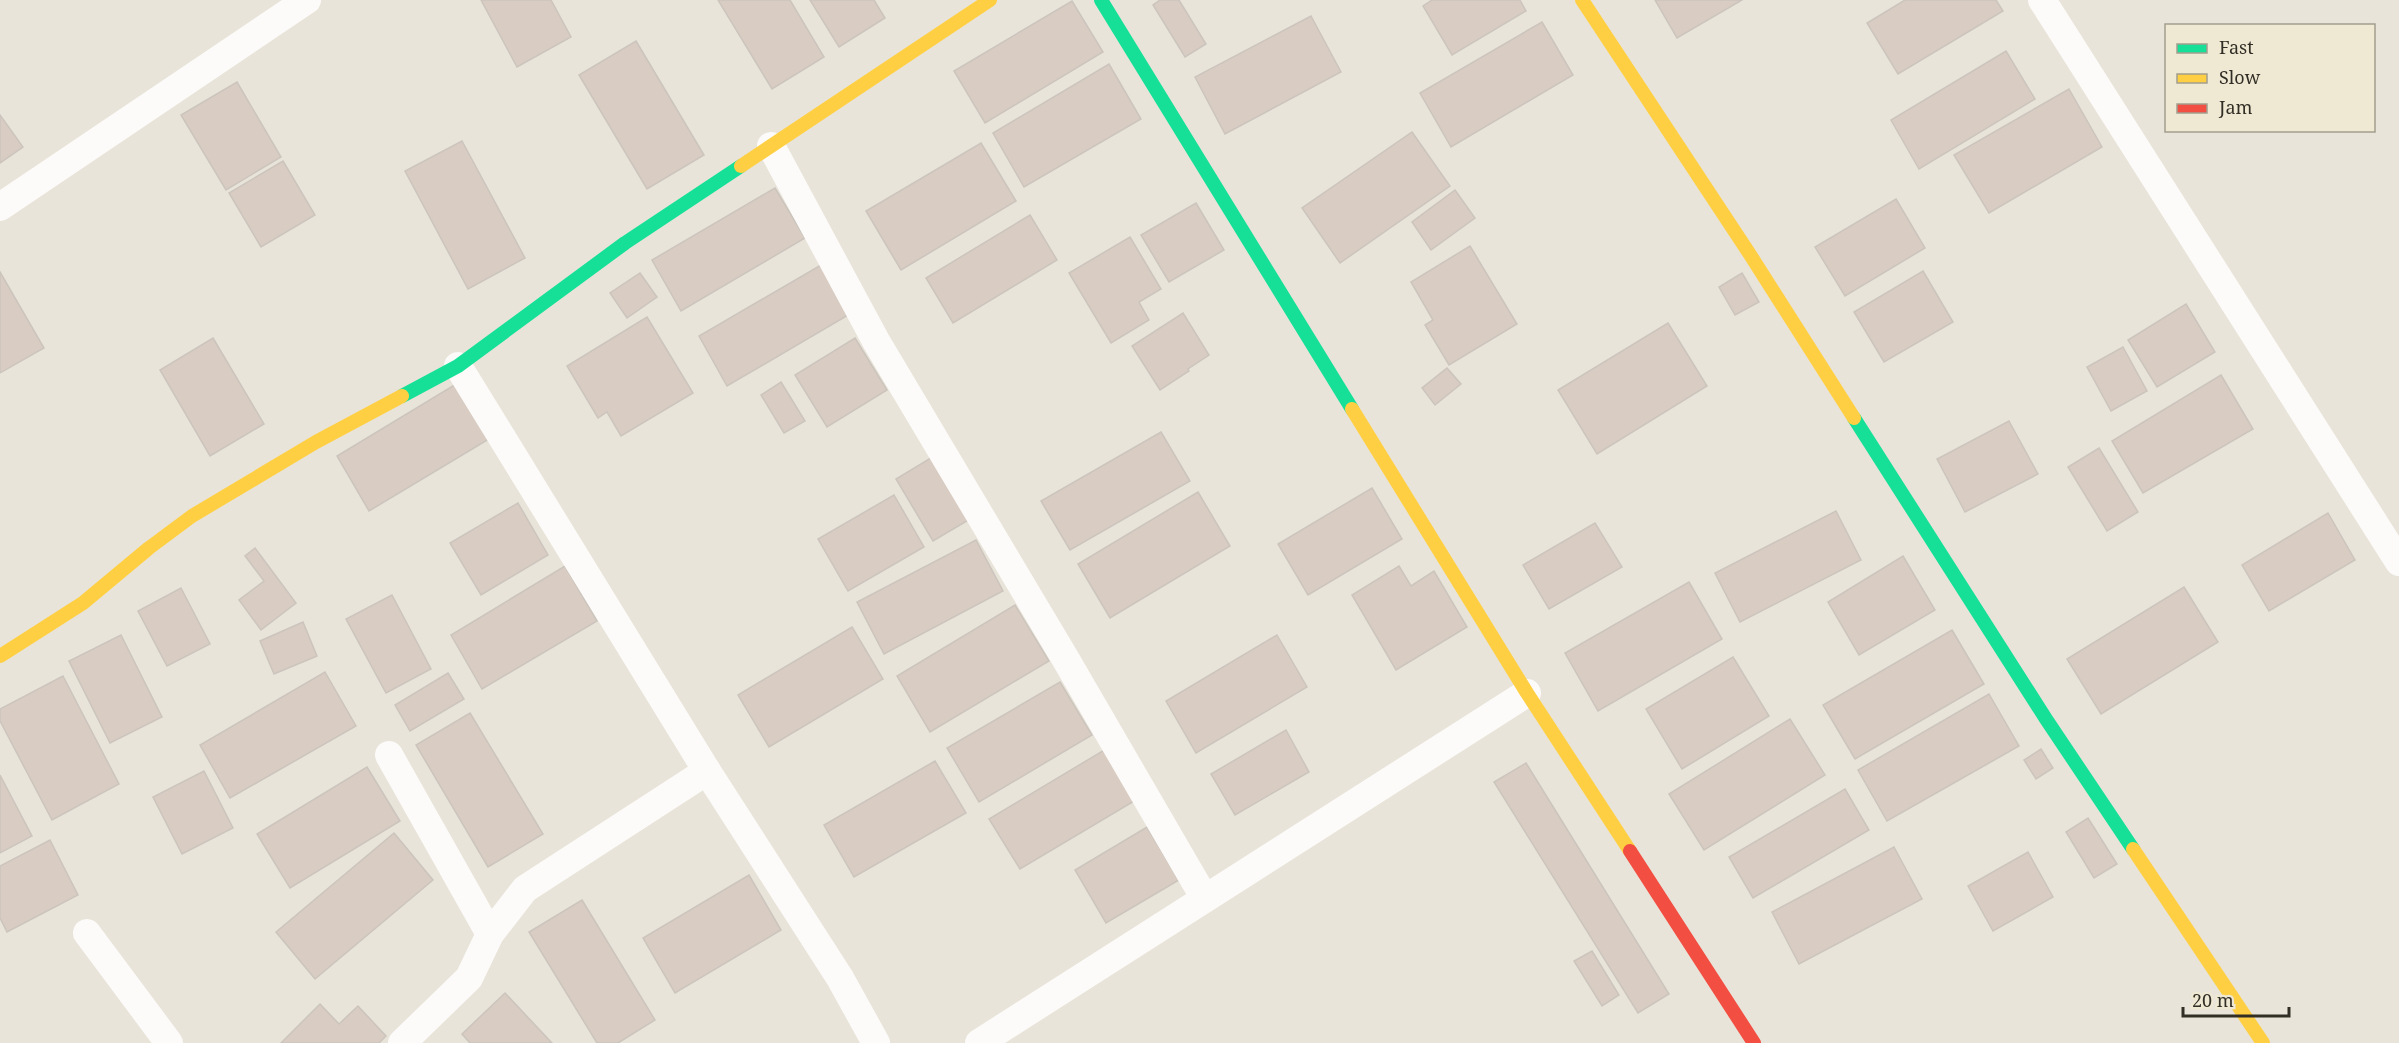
<svg xmlns="http://www.w3.org/2000/svg" width="2399" height="1043" font-family="'Noto Serif',serif">
	<style>
		.building { fill: #d9ccc2; stroke: #cbc5be; stroke-width: 1.5 }
		.lines { fill: none; stroke-linecap: round; stroke-linejoin: round }
		.street { stroke: #fcfbf9; stroke-width: 28 }
		.fast { stroke: #16e098; stroke-width: 14 }
		.slow { stroke: #ffcf43; stroke-width: 14 }
		.jam { stroke: #f24e42; stroke-width: 14 }
	</style>
	<rect width="100%" height="100%" fill="#e9e4d9"/>
	<g class="building">
		<polygon points="481,0 551,0 571,37 517,67"/>
		<polygon points="718,0 790,0 824,57 772,89"/>
		<polygon points="810,0 874,0 885,18 839,47"/>
		<polygon points="1160,0 1179,0 1206,44 1185,57 1153,5"/>
		<polygon points="1432,0 1520,0 1526,11 1452,55 1423,6"/>
		<polygon points="1655,0 1742,0 1677,38"/>
		<polygon points="1905,0 1996,0 2003,11 1898,74 1867,23"/>
		<polygon points="1072,1 1103,52 985,123 954,71"/>
		<polygon points="1311,16 1341,72 1225,134 1195,77"/>
		<polygon points="1542,22 1573,75 1451,147 1420,93"/>
		<polygon points="636,41 704,155 647,189 579,75"/>
		<polygon points="2006,51 2035,99 1919,169 1891,120"/>
		<polygon points="1109,64 1141,119 1024,187 993,133"/>
		<polygon points="237,82 281,157 226,190 181,115"/>
		<polygon points="2069,89 2102,147 1989,213 1954,155"/>
		<polygon points="0,115 23,147 0,163"/>
		<polygon points="1412,132 1450,186 1340,263 1302,208"/>
		<polygon points="462,141 525,258 468,289 405,171"/>
		<polygon points="981,143 1016,201 901,270 866,211"/>
		<polygon points="283,161 315,215 261,247 229,193"/>
		<polygon points="775,188 805,238 681,311 652,260"/>
		<polygon points="1455,190 1475,218 1431,250 1412,222"/>
		<polygon points="1896,199 1925,248 1845,296 1815,247"/>
		<polygon points="1196,203 1224,250 1169,282 1141,235"/>
		<polygon points="1030,215 1057,260 953,323 926,278"/>
		<polygon points="1130,237 1161,289 1139,302 1149,320 1111,343 1069,273"/>
		<polygon points="1470,246 1517,324 1449,365 1425,325 1433,320 1411,282"/>
		<polygon points="821,265 850,314 727,386 699,336"/>
		<polygon points="1923,271 1953,322 1884,362 1854,312"/>
		<polygon points="0,272 44,348 0,373"/>
		<polygon points="640,273 657,297 627,318 610,293"/>
		<polygon points="1742,273 1759,302 1735,315 1719,287"/>
		<polygon points="2186,304 2215,352 2157,387 2128,340"/>
		<polygon points="1183,313 1209,355 1188,369 1189,371 1160,390 1132,346"/>
		<polygon points="647,317 693,393 621,436 607,412 598,418 567,366"/>
		<polygon points="1668,323 1707,386 1597,454 1558,390"/>
		<polygon points="213,338 264,424 210,456 160,370"/>
		<polygon points="855,338 887,390 827,427 795,375"/>
		<polygon points="2123,347 2147,391 2111,411 2087,367"/>
		<polygon points="1447,368 1461,384 1435,405 1422,388"/>
		<polygon points="2221,375 2253,429 2143,493 2112,441"/>
		<polygon points="461,381 494,436 369,511 337,456"/>
		<polygon points="781,382 805,421 784,433 761,395"/>
		<polygon points="2009,421 2038,474 1965,512 1937,459"/>
		<polygon points="1161,432 1190,481 1070,550 1041,501"/>
		<polygon points="2099,448 2138,512 2107,531 2068,467"/>
		<polygon points="939,453 977,515 933,541 896,479"/>
		<polygon points="1372,488 1402,539 1308,595 1278,544"/>
		<polygon points="1198,492 1230,546 1110,618 1078,564"/>
		<polygon points="894,495 924,547 848,591 818,539"/>
		<polygon points="518,503 548,555 481,595 450,543"/>
		<polygon points="1836,511 1861,560 1740,622 1715,573"/>
		<polygon points="2328,513 2355,560 2269,611 2242,565"/>
		<polygon points="1595,523 1622,567 1549,609 1523,565"/>
		<polygon points="976,540 1003,591 884,654 857,602"/>
		<polygon points="255,548 296,603 261,630 239,600 264,581 245,556"/>
		<polygon points="1903,556 1935,610 1859,655 1828,602"/>
		<polygon points="565,566 597,621 482,689 451,635"/>
		<polygon points="1399,566 1411,586 1434,571 1467,627 1396,670 1352,595"/>
		<polygon points="1689,582 1722,639 1598,711 1565,653"/>
		<polygon points="2184,587 2218,642 2101,714 2067,659"/>
		<polygon points="181,588 210,644 167,666 138,611"/>
		<polygon points="392,595 431,669 386,693 346,619"/>
		<polygon points="1015,605 1049,661 930,732 897,676"/>
		<polygon points="303,622 317,656 274,674 260,641"/>
		<polygon points="852,627 883,679 769,747 738,695"/>
		<polygon points="1952,630 1984,684 1855,759 1823,705"/>
		<polygon points="121,635 162,717 110,743 69,661"/>
		<polygon points="1277,635 1307,687 1196,753 1166,701"/>
		<polygon points="1733,657 1769,716 1682,769 1646,709"/>
		<polygon points="325,672 356,726 230,798 200,745"/>
		<polygon points="448,673 464,699 410,731 395,705"/>
		<polygon points="63,676 119,784 52,820 0,721 0,709"/>
		<polygon points="1060,682 1092,735 979,802 947,748"/>
		<polygon points="1989,694 2019,746 1887,821 1858,770"/>
		<polygon points="470,713 543,834 488,867 416,745"/>
		<polygon points="1790,719 1825,775 1704,850 1669,794"/>
		<polygon points="1286,730 1309,772 1235,815 1211,774"/>
		<polygon points="1111,746 1141,797 1020,869 989,819"/>
		<polygon points="2041,749 2053,768 2036,779 2024,760"/>
		<polygon points="935,761 966,813 854,877 824,825"/>
		<polygon points="1526,763 1669,994 1638,1013 1494,782"/>
		<polygon points="367,767 400,821 290,888 257,834"/>
		<polygon points="204,771 233,828 182,854 153,797"/>
		<polygon points="0,775 32,836 0,853"/>
		<polygon points="1845,789 1869,830 1753,898 1729,857"/>
		<polygon points="2088,818 2117,864 2094,878 2066,832"/>
		<polygon points="1147,827 1179,880 1106,923 1075,870"/>
		<polygon points="394,833 433,880 315,979 276,932"/>
		<polygon points="50,840 78,895 7,932 0,918 0,866"/>
		<polygon points="1894,847 1922,899 1799,964 1772,912"/>
		<polygon points="2028,852 2053,897 1993,931 1968,886"/>
		<polygon points="749,875 781,930 675,993 643,938"/>
		<polygon points="582,900 655,1020 618,1043 597,1043 529,932"/>
		<polygon points="1592,951 1619,995 1602,1006 1574,961"/>
		<polygon points="505,993 552,1043 470,1043 462,1034"/>
		<polygon points="320,1004 339,1024 358,1006 386,1036 379,1043 281,1043"/>
	</g>
	<g class="lines">
		<g class="street">
			<polyline points="2042,0 2399,562"/>
			<polyline points="771,146 876,341 1065,658 1204,897"/>
			<polyline points="0,207 307,0"/>
			<polyline points="458,366 707,771 840,978 876,1043"/>
			<polyline points="389,755 490,934"/>
			<polyline points="87,933 169,1043"/>
			<polyline points="402,1043 469,978 490,934 525,889 707,771"/>
			<polyline points="979,1043 1527,693"/>
		</g>
		<g class="fast">
			<polyline points="1101,0 1352,409"/>
			<polyline points="402,396 458,366 625,243 741,166"/>
			<polyline points="1854,418 2046,719 2133,849"/>
		</g>
		<g class="slow">
			<polyline points="1582,0 1749,253 1854,418"/>
			<polyline points="741,166 990,0"/>
			<polyline points="1352,409 1527,693 1630,851"/>
			<polyline points="0,656 83,603 149,548 192,516 316,442 402,396"/>
			<polyline points="2133,849 2263,1043"/>
		</g>
		<polyline class="jam" points="1630,851 1754,1043"/>
	</g>
	<rect x="2165" y="24" width="210" height="108" fill="#efe8d3" stroke="#a39e8e" stroke-width="1.5"/>
	<rect x="2177" y="44" width="30" height="9" fill="#16e098" stroke="#a39e8e" stroke-width="1.5"/>
	<text x="2219" y="54" font-size="18" fill="#312e26">Fast</text>
	<rect x="2177" y="74" width="30" height="9" fill="#ffcf43" stroke="#a39e8e" stroke-width="1.5"/>
	<text x="2219" y="84" font-size="18" fill="#312e26">Slow</text>
	<rect x="2177" y="104" width="30" height="9" fill="#f24e42" stroke="#a39e8e" stroke-width="1.5"/>
	<text x="2219" y="114" font-size="18" fill="#312e26">Jam</text>
	<path d="M2183 1007v9h106v-9" fill="none" stroke="#312e26" stroke-width="3"/>
	<text x="2192" y="1007" font-size="18" fill="#312e26" stroke="#efe8d3" stroke-width="4.5" paint-order="stroke">20 m</text>
</svg>
